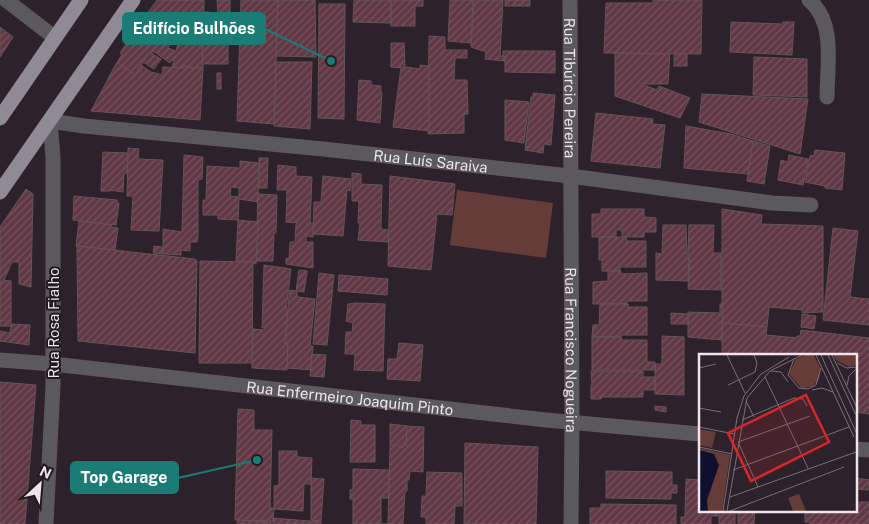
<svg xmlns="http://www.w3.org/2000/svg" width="869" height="524" font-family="'Public Sans',sans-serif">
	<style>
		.grass { fill: #663c38 }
		.building { fill: url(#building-hatch); stroke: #645458; fill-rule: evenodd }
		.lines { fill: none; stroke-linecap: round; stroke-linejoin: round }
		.minor { stroke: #5b585e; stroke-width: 15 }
		.major { stroke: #8f8a96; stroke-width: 15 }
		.labels { text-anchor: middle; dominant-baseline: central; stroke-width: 4; stroke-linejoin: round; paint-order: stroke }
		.street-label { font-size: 15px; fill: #ede5eb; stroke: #231921 }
		.inset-road { fill: none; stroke: #7a7078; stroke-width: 1 }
		.view { fill: #d62828; fill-opacity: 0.15; stroke: #d62828; stroke-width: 2.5 }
		.inset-edge { fill: none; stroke: #ede5eb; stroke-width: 2.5 }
		.leader { fill: none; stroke: #1a7c74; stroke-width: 2 }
		.callout-dot { fill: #1a7c74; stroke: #231921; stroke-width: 2 }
		.callout { fill: #1a7c74; stroke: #1a7c74; stroke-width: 2 }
		.callout-label { font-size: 16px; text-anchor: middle; font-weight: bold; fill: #fff }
	</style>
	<defs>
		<pattern id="building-hatch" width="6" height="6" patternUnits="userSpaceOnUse" patternTransform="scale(1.25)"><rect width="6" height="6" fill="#603744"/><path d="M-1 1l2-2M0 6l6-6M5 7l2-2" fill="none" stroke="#77545f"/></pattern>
	</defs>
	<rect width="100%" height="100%" fill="#2d222b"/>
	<polygon class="grass" points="457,190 553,203 546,258 450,245"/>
	<g class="building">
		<path d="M 157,0 L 204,0 L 203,68 L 189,68 L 189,66 L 183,66 L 183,68 L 172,67 L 174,61 L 172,60 L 170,63 L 153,51 L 151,54 L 146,55 L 147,56 L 135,75 L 117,63 L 122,54 L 120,53 L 128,41 ZM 170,24 L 182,28 L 176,51 L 168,48 L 178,28 Z"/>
		<polygon points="217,0 230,0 230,14 218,14"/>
		<polygon points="241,0 278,0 274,124 237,121"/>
		<polygon points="278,0 315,0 316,57 276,56"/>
		<polygon points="354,0 391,0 391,23 353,22"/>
		<polygon points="391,0 423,0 423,6 415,6 415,26 391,26"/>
		<polygon points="450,0 473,0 471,43 448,41"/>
		<polygon points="474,0 503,0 500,56 505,56 505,61 485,59 486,52 471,47"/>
		<rect x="505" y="0" width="25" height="6"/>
		<polygon points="653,0 702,0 701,54 604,53 606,3 653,3"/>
		<polygon points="319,4 345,4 344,119 318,118"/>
		<polygon points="204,12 209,12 209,25 229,25 229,44 203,44"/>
		<polygon points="731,22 782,24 783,22 794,22 792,55 730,52"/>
		<polygon points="0,27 13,37 0,57"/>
		<polygon points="429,36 445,37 445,50 467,50 467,58 455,58 454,80 467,80 468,114 464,114 464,133 428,134"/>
		<polygon points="391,43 404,43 405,67 420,69 420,65 429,66 429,131 393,127 401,68 391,67"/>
		<polygon points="203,44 228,44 228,64 202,64"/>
		<polygon points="503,51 555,51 555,73 505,72 505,56 503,56"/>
		<polygon points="151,53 161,59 154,69 143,62 147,56 146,55"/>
		<polygon points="615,53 670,54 668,84 641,84 657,90 659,86 690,98 680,118 615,96"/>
		<rect x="674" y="54" width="13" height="12"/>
		<polygon points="754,57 807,59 807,97 753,95"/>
		<polygon points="117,62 135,75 141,65 151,72 162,75 163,67 183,68 183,66 189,66 189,68 203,68 200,120 91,111"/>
		<polygon points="276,62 312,62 310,129 274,126"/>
		<rect x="217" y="73" width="4" height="16"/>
		<polygon points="359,80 371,81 371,85 381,86 381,93 382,93 380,123 357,120"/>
		<polygon points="533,93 555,95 551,145 544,144 543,153 525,150 531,97 533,97"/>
		<polygon points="702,94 808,99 800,154 699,122"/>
		<polygon points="505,100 529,102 524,143 505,140"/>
		<polygon points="596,113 653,119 652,124 665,125 660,168 591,161"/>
		<polygon points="686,126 731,134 753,141 748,174 684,168"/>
		<polygon points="753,141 770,146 764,184 747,181"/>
		<polygon points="128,148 139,149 138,159 163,160 159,231 131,230 133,196 127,196"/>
		<polygon points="815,150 845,153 842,190 825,188 825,186 805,182 809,159 811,155 814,156"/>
		<polygon points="103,152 128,153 127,173 124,173 123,192 110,190 110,191 101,191"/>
		<polygon points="184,155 203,157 202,179 198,180 198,238 197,242 190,242 190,251 181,250 181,255 163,254 163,229 182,232"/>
		<polygon points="789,155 808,159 803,185 778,180 781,160 788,162"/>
		<polygon points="259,158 268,158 267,188 259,188"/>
		<path d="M 240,161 L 259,163 L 258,202 L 239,199 L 238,220 L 218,219 L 218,215 L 203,215 L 203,200 L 206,200 L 207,166 L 240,168 ZM 231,187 L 239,188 L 239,197 L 230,196 Z"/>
		<polygon points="278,165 296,167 296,176 312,177 310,223 314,223 313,237 306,236 306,242 313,242 313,268 286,264 286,258 289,259 290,242 295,242 296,224 298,223 286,222 287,190 277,190"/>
		<polygon points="352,173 361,174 361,184 382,185 381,229 389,230 388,242 358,240 360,223 358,223 359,201 352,201"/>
		<polygon points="323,176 351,179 350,191 347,190 343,236 313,234 314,202 321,202"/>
		<polygon points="390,176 455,184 452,215 437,214 431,270 388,266"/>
		<polygon points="26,189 33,194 31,287 19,284 19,262 12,262 4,280 11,281 11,324 30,325 29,345 0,341 0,331 10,333 11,326 0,326 0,227"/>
		<polygon points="258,194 277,195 276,233 274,233 273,261 256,261"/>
		<polygon points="74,196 117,200 117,203 119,203 116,225 73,220"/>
		<polygon points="601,209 644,209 644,217 656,218 656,232 644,232 644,237 622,237 622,230 616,230 616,237 592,237 592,214 601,214"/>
		<polygon points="722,209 762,215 761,224 823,226 823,312 802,313 803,310 769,307 767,327 722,323"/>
		<polygon points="238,220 258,222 256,264 253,263 253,262 236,261"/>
		<polygon points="79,221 112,225 111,227 118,228 115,250 76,246"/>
		<polygon points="663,225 686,225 687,253 689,255 688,281 656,280 656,253 662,254"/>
		<polygon points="689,225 714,225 713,253 721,253 721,290 688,289 690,255 688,254"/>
		<polygon points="833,228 858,231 850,297 869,299 869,325 823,320"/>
		<polygon points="599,237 626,237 627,241 646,241 646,267 620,267 620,271 602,271 602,260 599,260"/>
		<polygon points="77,246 195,259 197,261 195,353 78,341"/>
		<polygon points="154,246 162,247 163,254 153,253"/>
		<polygon points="200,261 253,262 252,363 199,363"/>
		<polygon points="264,265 291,269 286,310 289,311 285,343 288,343 287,370 252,368 253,329 264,330 265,328 262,328"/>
		<polygon points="299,270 307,271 307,273 304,292 297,291 297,297 315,299 310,346 313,346 311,370 287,368 288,343 285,343 289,296 290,290 296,291"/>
		<polygon points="608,271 621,271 621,274 647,273 647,301 627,301 627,304 593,304 593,282 608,281"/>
		<polygon points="319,273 334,275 327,345 313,344"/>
		<polygon points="339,275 388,279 387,295 338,291"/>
		<polygon points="356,303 385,304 383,371 354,370 355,354 345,354 346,332 352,332 353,323 346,321 348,304"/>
		<polygon points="600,304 628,304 628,307 647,307 647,335 621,335 621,337 592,337 593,325 599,325"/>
		<polygon points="720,304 723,304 722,340 688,337 688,312 720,313"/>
		<polygon points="671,313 688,314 688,324 671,324"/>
		<polygon points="802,314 816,316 814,329 801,327"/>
		<polygon points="722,323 767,327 766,335 797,338 797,336 800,336 801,330 869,338 869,414 855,412 855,355 722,355"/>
		<polygon points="662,336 684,337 684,395 655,394 655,364 662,364"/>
		<polygon points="592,337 621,337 622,340 647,340 647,362 655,362 655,370 592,370"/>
		<polygon points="399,343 423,345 420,381 387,379 388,359 397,359"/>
		<polygon points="312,354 326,355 324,377 310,376"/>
		<polygon points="591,371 643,371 643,377 655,377 655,390 643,390 643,397 602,397 601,399 591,399 591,385 592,385"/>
		<polygon points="0,382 36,385 25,524 0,524"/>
		<polygon points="655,406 666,407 666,412 655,410"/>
		<polygon points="238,409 254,410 254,430 272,430 270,508 274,508 273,521 235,520"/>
		<polygon points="351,420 361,421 361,425 375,425 375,462 350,462"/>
		<polygon points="390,424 407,426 406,446 404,445 404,448 390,445"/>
		<polygon points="407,426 424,427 423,472 410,471 409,480 407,480 407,491 405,492 403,524 388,524 390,445 397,445 406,449"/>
		<polygon points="465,443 538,447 536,524 464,524"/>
		<polygon points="279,451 297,451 297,457 312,458 311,484 304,484 303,511 274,509 274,486 279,485"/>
		<polygon points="353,469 389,470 389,498 381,498 381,524 388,524 353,524 353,499 350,499 350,490 353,489"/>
		<polygon points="606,471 672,472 672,485 677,485 677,493 671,493 671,499 606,498"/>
		<polygon points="427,472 462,473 462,506 455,506 454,524 426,524 426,517 421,517 422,496 426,496"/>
		<polygon points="311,478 324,479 321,521 311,520"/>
		<polygon points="855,478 869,480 868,490 855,489"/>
		<polygon points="686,479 700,480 700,510 719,510 719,516 711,516 711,524 681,524 681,517 685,517"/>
		<polygon points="855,502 869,502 869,524 810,524 810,522 805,522 805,510 855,510"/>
		<polygon points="601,504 676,505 676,524 590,524 590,508 601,508"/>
		<polygon points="719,510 738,510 738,513 735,513 735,524 719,524"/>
		<polygon points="738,510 755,510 754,524 738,524"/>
		<polygon points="273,518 321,522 321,524 273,524"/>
		<polygon points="238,520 271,522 271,524 237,524"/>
	</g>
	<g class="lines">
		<g class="minor">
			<polyline points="6,0 54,37"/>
			<path id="s1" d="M 570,0 L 572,422 L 571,524"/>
			<path d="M 809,0 C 836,22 827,66 827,97"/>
			<path id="s2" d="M 0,360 L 53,364 L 546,420 L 700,434"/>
			<polyline points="855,449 869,450"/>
			<path id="s3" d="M 46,524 L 53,386 L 53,157 L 50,121 L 84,126 L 323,149 L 570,176 L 772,203 L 811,205"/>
		</g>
		<g class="major">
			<polyline points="0,118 81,0"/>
			<polyline points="0,192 133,0"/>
		</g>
	</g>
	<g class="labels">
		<g class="street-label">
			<text stroke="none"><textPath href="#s1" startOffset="88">Rua Tibúrcio Pereira</textPath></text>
			<text stroke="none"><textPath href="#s3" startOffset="786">Rua Luís Saraiva</textPath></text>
			<text transform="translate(53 323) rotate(-90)">Rua Rosa Fialho</text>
			<text stroke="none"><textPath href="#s1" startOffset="350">Rua Francisco Nogueira</textPath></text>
			<text stroke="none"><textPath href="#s2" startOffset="352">Rua Enfermeiro Joaquim Pinto</textPath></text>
		</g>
	</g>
	<g transform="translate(699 354)">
		<rect width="158" height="158" fill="#2d222b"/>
		<path d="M 106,1 L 115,1 L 121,13 L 120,25 L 113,33 L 102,34 L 90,20 L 97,5 ZM 134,1 L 157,1 L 157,11 L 151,13 L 138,7 ZM 100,140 L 107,157 L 94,157 L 89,144 Z" fill="#663c38"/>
		<path d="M 0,75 L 17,78 L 13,94 L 0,91 ZM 0,94 L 31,101 L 23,157 L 0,157 Z" fill="#663c38"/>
		<path d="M 0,96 L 15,100 L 20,111 L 8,146 L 9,157 L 0,157 Z" fill="#0f0f2e"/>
		<path class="inset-road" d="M 28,1 L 46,39M 117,1 L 155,83M 122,1 L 157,78M 129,1 L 157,61M 133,1 L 157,52M 95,5 L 89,21 L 100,34 L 109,35 L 117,31 L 122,14M 138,9 L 148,14 L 157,13M 0,14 L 17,10M 72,17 L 82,18 L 89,28M 66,23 L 109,114M 29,31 L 56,18 L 58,9 L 55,1M 148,31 L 150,22 L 157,15M 113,36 L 123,34 L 134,38M 47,47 L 55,63M 0,54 L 22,58M 43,66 L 95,44 L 104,45 L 108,52M 0,73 L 35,80M 0,93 L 33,100M 34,116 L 150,73M 59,133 L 39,88 L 111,62M 31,143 L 157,98M 24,157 L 38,64 L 45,42 L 62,20 L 90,3M 28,157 L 48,44 L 71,17 L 103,1M 31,157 L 145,113"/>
		<path class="view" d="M 107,41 L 130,88 L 52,127 L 29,79 Z"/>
		<rect width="158" height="158" class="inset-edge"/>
	</g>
	<path class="leader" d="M331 61L265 29M257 460L178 478"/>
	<g class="callout-dot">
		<circle cx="331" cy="61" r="5"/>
		<circle cx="257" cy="460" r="5"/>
	</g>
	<g class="callout">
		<rect x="123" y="13" width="142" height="31" rx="5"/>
		<rect x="71" y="462" width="107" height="31" rx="5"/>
	</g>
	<g class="callout-label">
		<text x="194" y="34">Edifício Bulhões</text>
		<text x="124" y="483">Top Garage</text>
	</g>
	<g transform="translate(40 484) rotate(26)" stroke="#231921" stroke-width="4" paint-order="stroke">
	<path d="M0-4L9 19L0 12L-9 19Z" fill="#ede5eb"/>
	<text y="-8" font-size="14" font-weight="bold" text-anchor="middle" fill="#ede5eb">N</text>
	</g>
</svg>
